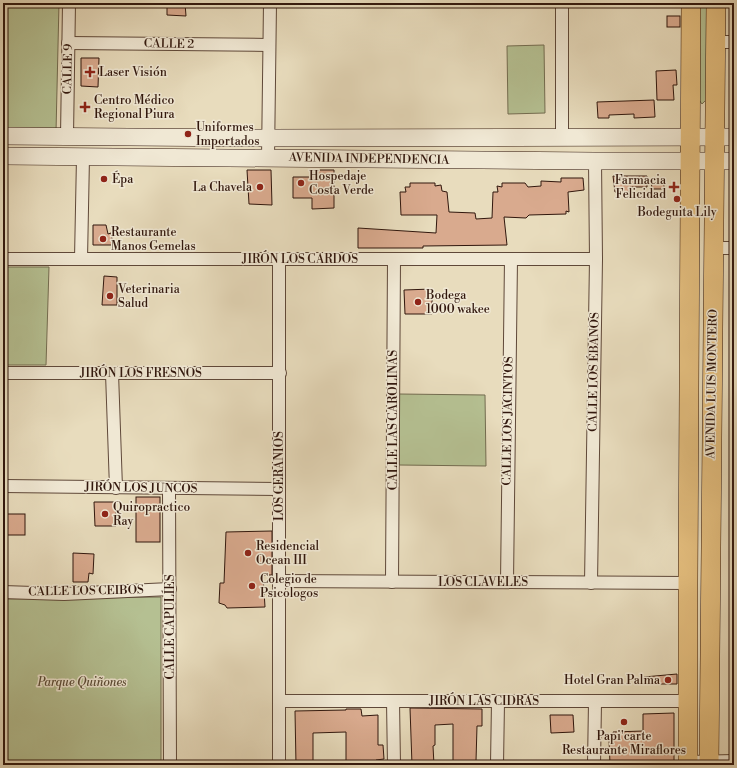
<svg xmlns="http://www.w3.org/2000/svg" width="737" height="768" font-family="'Libre Bodoni',serif">
	<style>
		.green { fill: #b5c092; stroke: #736c50 }
		.building { fill: #d9aa8e; stroke: #31170d }
		.lines { fill: none; stroke-linecap: round; stroke-linejoin: round }
		.minor-casing { stroke: #5f4839; stroke-width: 14 }
		.secondary-casing { stroke: #31170d; stroke-width: 18 }
		.primary-casing { stroke: #31170d; stroke-width: 20 }
		.minor { stroke: #f0e8d4; stroke-width: 12 }
		.secondary { stroke: #f0e8d4; stroke-width: 17 }
		.primary { stroke: #e4be7e; stroke-width: 19 }
		.poi-dot { fill: #8f2418; stroke: #f0e8d4; stroke-width: 1.5 }
		.labels { text-anchor: middle; dominant-baseline: central; stroke-width: 3; stroke-linejoin: round; paint-order: stroke }
		.street-label { font-size: 12px; fill: #31170d; stroke: #f0e8d4 }
		.poi-label { font-size: 12px; fill: #31170d; stroke: #f0e8d4; text-anchor: start }
		.park-label { font-size: 12px; font-style: italic; fill: #594a35; stroke: #f0e8d4 }
	</style>
	<rect width="100%" height="100%" fill="#e8dcbd"/>
	<filter id="stains"><feTurbulence type="fractalNoise" baseFrequency=".005" numOctaves="4"/><feColorMatrix values="0 0 0 0 .2 0 0 0 0 .09 0 0 0 0 .02 0 0 0 .5 -.17"/></filter>
	<radialGradient id="worn" r=".72"><stop offset=".6" stop-color="#630" stop-opacity="0"/><stop offset="1" stop-color="#630" stop-opacity=".3"/></radialGradient>
	<g class="green">
		<polygon points="3,3 59,3 56,132 3,130"/>
		<polygon points="697,3 709,3 709,97 702,104 696,96"/>
		<polygon points="544,45 545,113 508,114 507,46"/>
		<polygon points="3,267 49,267 46,365 3,365"/>
		<polygon points="399,394 485,395 486,466 399,465"/>
		<polygon points="161,597 161,765 3,765 3,599"/>
	</g>
	<g class="building">
		<polygon points="167,3 185,3 186,16 167,15"/>
		<rect x="667" y="16" width="13" height="11"/>
		<polygon points="81,58 99,58 98,87 81,86"/>
		<polygon points="676,70 677,85 673,85 674,100 657,100 656,71"/>
		<polygon points="654,100 655,117 634,118 634,114 609,115 609,118 598,118 597,102"/>
		<polygon points="247,170 271,170 272,205 249,204"/>
		<polygon points="310,170 334,170 334,208 312,209 312,198 293,198 293,177 311,177"/>
		<polygon points="613,176 647,176 647,187 630,187 630,192 615,192"/>
		<polygon points="561,178 583,178 584,190 568,192 569,212 566,211 566,214 529,215 526,218 504,217 507,245 423,246 423,248 358,248 358,228 436,233 437,215 401,215 400,192 406,192 405,187 410,187 410,183 435,183 435,186 441,185 442,191 447,192 449,212 475,213 476,219 492,218 493,192 498,192 497,186 502,187 502,183 525,183 528,187 541,186 541,181 561,182"/>
		<polygon points="651,179 664,179 664,189 652,189"/>
		<polygon points="93,225 106,225 108,234 111,233 113,245 93,245"/>
		<polygon points="104,276 117,277 117,305 102,305"/>
		<polygon points="432,289 432,314 405,314 404,290"/>
		<rect x="136" y="497" width="24" height="45"/>
		<polygon points="94,502 116,502 116,526 95,526"/>
		<rect x="3" y="514" width="22" height="21"/>
		<polygon points="272,531 272,575 263,575 265,607 227,608 225,605 219,603 220,583 224,583 226,532"/>
		<polygon points="73,553 94,554 93,574 89,573 88,582 73,582"/>
		<polygon points="677,674 677,684 645,684 644,677"/>
		<polygon points="410,708 482,709 482,726 477,726 476,761 465,761 465,765 453,765 453,724 435,725 435,745 433,746 434,765 412,765"/>
		<polygon points="346,709 361,709 362,716 378,715 378,745 383,745 384,759 376,760 376,765 346,765 346,732 313,733 313,765 296,765 295,711 346,710"/>
		<polygon points="674,713 674,764 662,763 662,765 635,765 635,763 610,764 609,739 614,739 613,732 643,731 643,714"/>
		<polygon points="550,715 573,715 574,732 551,733"/>
	</g>
	<g class="lines">
		<g class="minor-casing">
			<g id="minor">
				<polyline points="716,42 734,42"/>
				<polyline points="68,43 269,45"/>
				<polyline points="67,136 69,3"/>
				<polyline points="562,137 562,3"/>
				<polyline points="268,158 270,3"/>
				<polyline points="713,248 734,248"/>
				<polyline points="3,259 596,259"/>
				<polyline points="81,259 83,157"/>
				<polyline points="279,259 279,765"/>
				<polyline points="3,373 280,373"/>
				<polyline points="112,373 116,488"/>
				<polyline points="3,486 279,489"/>
				<polyline points="169,488 170,765"/>
				<polyline points="279,581 688,583"/>
				<polyline points="392,582 394,259"/>
				<polyline points="507,582 511,259"/>
				<polyline points="591,583 596,259 595,161"/>
				<polyline points="3,592 64,594 170,589"/>
				<polyline points="279,701 688,701"/>
				<polyline points="393,701 394,765"/>
				<polyline points="688,762 734,761"/>
				<polyline points="497,765 498,702"/>
				<polyline points="594,765 595,702"/>
			</g>
		</g>
		<g class="secondary-casing">
			<g id="secondary">
				<polyline points="3,136 268,138 734,137"/>
				<polyline points="3,156 595,161 734,161"/>
			</g>
		</g>
		<g class="primary-casing">
			<g id="primary">
				<polyline points="688,765 688,583 691,3"/>
				<path d="M 709,765 C 709,511 716,257 716,3"/>
			</g>
		</g>
		<use href="#minor" class="minor"/>
		<use href="#secondary" class="secondary"/>
		<use href="#primary" class="primary"/>
	</g>
	<g class="poi-dot">
		<path d="M88 66h4v4h4v4h-4v4h-4v-4h-4v-4h4z"/>
		<path d="M83 101h4v4h4v4h-4v4h-4v-4h-4v-4h4z"/>
		<circle cx="188" cy="134" r="4"/>
		<circle cx="104" cy="179" r="4"/>
		<circle cx="301" cy="183" r="4"/>
		<circle cx="260" cy="187" r="4"/>
		<path d="M672 181h4v4h4v4h-4v4h-4v-4h-4v-4h4z"/>
		<circle cx="677" cy="199" r="4"/>
		<circle cx="103" cy="239" r="4"/>
		<circle cx="110" cy="296" r="4"/>
		<circle cx="418" cy="302" r="4"/>
		<circle cx="105" cy="514" r="4"/>
		<circle cx="248" cy="553" r="4"/>
		<circle cx="252" cy="586" r="4"/>
		<circle cx="668" cy="680" r="4"/>
		<circle cx="624" cy="722" r="4"/>
	</g>
	<g class="labels">
		<g class="street-label">
			<text transform="translate(169 44) rotate(1)">CALLE 2</text>
			<text transform="translate(68 69) rotate(-89)">CALLE 9</text>
			<text transform="translate(369 159) rotate(1)">AVENIDA INDEPENDENCIA</text>
			<text x="300" y="259">JIRÓN LOS CARDOS</text>
			<text transform="translate(594 372) rotate(-89)">CALLE LOS ÉBANOS</text>
			<text x="141" y="373">JIRÓN LOS FRESNOS</text>
			<text transform="translate(712 384) rotate(-89)">AVENIDA LUIS MONTERO</text>
			<text transform="translate(393 420) rotate(-90)">CALLE LAS CAROLINAS</text>
			<text transform="translate(508 421) rotate(-89)">CALLE LOS JACINTOS</text>
			<text transform="translate(279 476) rotate(-90)">LOS GERANIOS</text>
			<text transform="translate(141 488) rotate(1)">JIRÓN LOS JUNCOS</text>
			<text x="483" y="582">LOS CLAVELES</text>
			<text transform="translate(86 591) rotate(-1)">CALLE LOS CEIBOS</text>
			<text transform="translate(170 627) rotate(-90)">CALLE CAPULÍES</text>
			<text x="484" y="701">JIRÓN LAS CIDRAS</text>
		</g>
		<g class="poi-label">
			<text x="99" y="72">Laser Visión</text>
			<text x="94" y="100">Centro Médico<tspan x="94" dy="14">Regional Piura</tspan></text>
			<text x="196" y="127">Uniformes<tspan x="196" dy="14">Importados</tspan></text>
			<text x="309" y="176">Hospedaje<tspan x="309" dy="14">Costa Verde</tspan></text>
			<text x="112" y="179">Épa</text>
			<text x="666" y="180" text-anchor="end">Farmacia<tspan x="666" dy="14">Felicidad</tspan></text>
			<text x="252" y="187" text-anchor="end">La Chavela</text>
			<text x="677" y="212" text-anchor="middle">Bodeguita Lily</text>
			<text x="111" y="232">Restaurante<tspan x="111" dy="14">Manos Gemelas</tspan></text>
			<text x="118" y="289">Veterinaria<tspan x="118" dy="14">Salud</tspan></text>
			<text x="426" y="295">Bodega<tspan x="426" dy="14">1000 wakee</tspan></text>
			<text x="113" y="507">Quiropractico<tspan x="113" dy="14">Ray</tspan></text>
			<text x="256" y="546">Residencial<tspan x="256" dy="14">Ocean III</tspan></text>
			<text x="260" y="579">Colegio de<tspan x="260" dy="14">Psicologos</tspan></text>
			<text x="660" y="680" text-anchor="end">Hotel Gran Palma</text>
			<text x="624" y="736" text-anchor="middle">Papi'carte<tspan x="624" dy="14">Restaurante Miraflores</tspan></text>
		</g>
		<g class="park-label">
			<text x="82" y="682">Parque Quiñones</text>
		</g>
	</g>
	<rect width="737" height="768" fill="none" stroke="#e8dcbd" stroke-width="16"/>
	<rect x="4" y="4" width="729" height="760" fill="none" stroke="#31170d" stroke-width="2"/>
	<rect x="8" y="8" width="721" height="752" fill="none" stroke="#31170d"/>
	<rect width="100%" height="100%" filter="url(#stains)"/>
	<rect width="100%" height="100%" fill="url(#worn)"/>
</svg>
